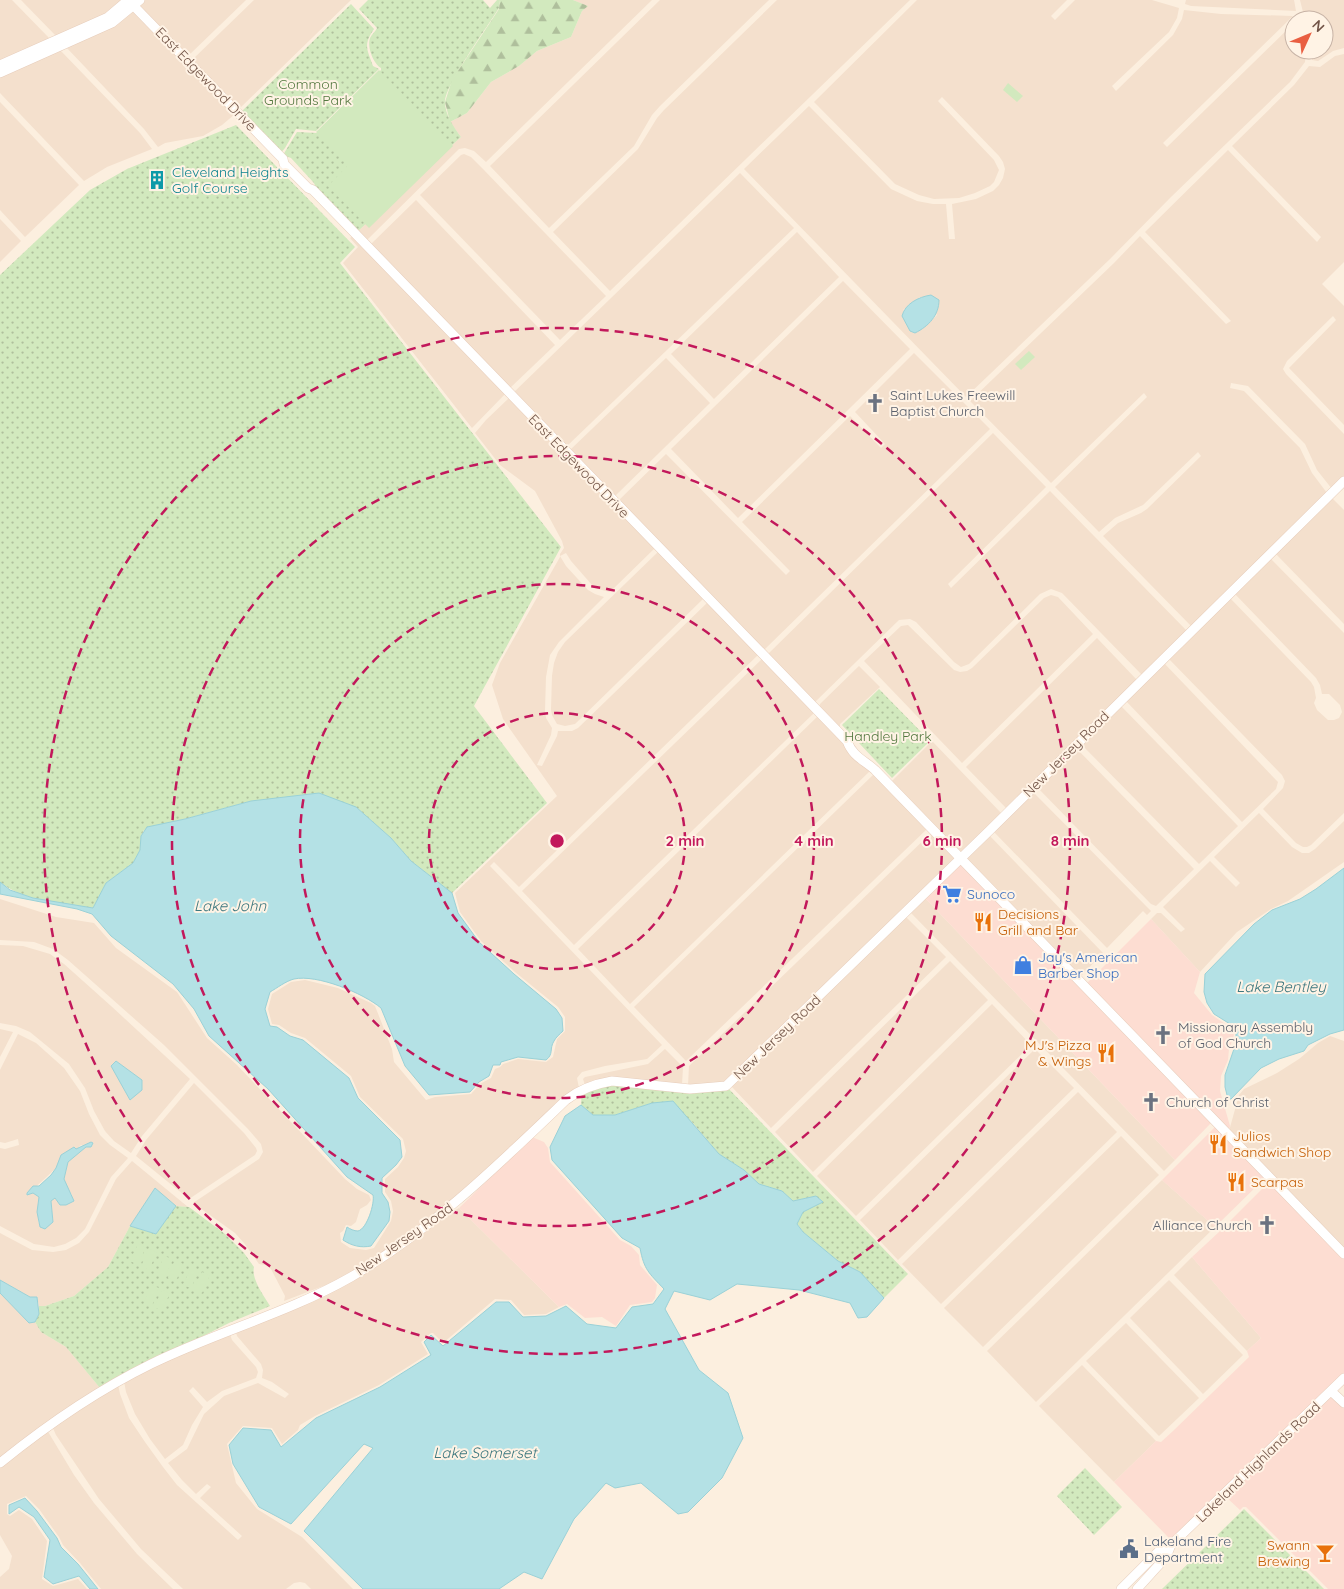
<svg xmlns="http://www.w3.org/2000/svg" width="1344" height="1589" font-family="Quicksand,sans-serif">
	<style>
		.residential { fill: #f4e0cd; fill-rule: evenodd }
		.commercial { fill: #fdddd2 }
		.green { fill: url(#green-dots) }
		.forest { fill: url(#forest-firs) }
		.pitch { fill: #d2e9be }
		.water { fill: #b4e1e5; stroke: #9ad1d7 }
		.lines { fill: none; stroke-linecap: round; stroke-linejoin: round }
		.secondary-casing { stroke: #e7cdbb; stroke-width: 10 }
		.secondary { stroke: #fff; stroke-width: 9 }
		.ring { fill: none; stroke: #c2185b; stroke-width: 2.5; stroke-dasharray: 9 6 }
		.labels { text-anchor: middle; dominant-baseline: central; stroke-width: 4; stroke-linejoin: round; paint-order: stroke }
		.street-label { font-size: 14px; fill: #725447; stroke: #fff3e5 }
		.park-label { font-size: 14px; fill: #53783f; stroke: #fff3e5 }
		.culture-label { font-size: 14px; fill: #0d838f; stroke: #fff3e5; text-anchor: start }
		.worship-label { font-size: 14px; fill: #5b616d; stroke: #fff3e5; text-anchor: start }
		.shop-label { font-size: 14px; fill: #366cbe; stroke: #fff3e5; text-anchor: start }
		.food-label { font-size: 14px; fill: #c56008; stroke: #fff3e5; text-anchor: start }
		.service-label { font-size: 14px; fill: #4e5e75; stroke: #fff3e5; text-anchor: start }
		.water-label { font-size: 15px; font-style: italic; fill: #3e787f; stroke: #fff3e5 }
		.centre { fill: #c2185b; stroke: #fff3e5; stroke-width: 2.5 }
		.ring-label { font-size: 15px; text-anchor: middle; font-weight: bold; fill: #c2185b; stroke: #fff3e5; stroke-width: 4; stroke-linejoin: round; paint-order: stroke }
	</style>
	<defs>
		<pattern id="green-dots" width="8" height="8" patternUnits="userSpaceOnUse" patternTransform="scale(1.25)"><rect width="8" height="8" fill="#d2e9be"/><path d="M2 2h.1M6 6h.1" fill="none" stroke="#afbf9c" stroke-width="1.8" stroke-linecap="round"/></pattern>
		<pattern id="forest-firs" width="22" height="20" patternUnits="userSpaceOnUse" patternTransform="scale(1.25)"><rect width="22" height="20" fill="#d2e9be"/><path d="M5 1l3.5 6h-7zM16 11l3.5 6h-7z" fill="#afbf9c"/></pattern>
	</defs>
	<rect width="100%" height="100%" fill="#fcefdf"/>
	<g class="residential">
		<polygon points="0,0 12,0 51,40 0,62"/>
		<polygon points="21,0 124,0 107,15 57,37"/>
		<polygon points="144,0 246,0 188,56 138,6"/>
		<polygon points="254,0 351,0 239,109 192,60"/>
		<polygon points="573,0 652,0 486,162 474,151 465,148 459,149 366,241 357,232 461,137 450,122 467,113 491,82 519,66 537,51 571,37 582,11 587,6"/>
		<polygon points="660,0 769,0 660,106 652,115 634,146 549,228 490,166"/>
		<polygon points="777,0 910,0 610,291 553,232 638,149 657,118 664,110"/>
		<path d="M 917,0 L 1067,0 L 1051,16 L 1055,20 L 1075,0 L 1152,0 L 1179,8 L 1177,18 L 1169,32 L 1112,86 L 1116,91 L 1173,35 L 1182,19 L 1184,10 L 1221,14 L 1293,16 L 1163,143 L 1167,147 L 1294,23 L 1294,50 L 1306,50 L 1305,62 L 1290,82 L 1171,197 L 1110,259 L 966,397 L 744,169 L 809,106 L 891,189 L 917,201 L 933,204 L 946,204 L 949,239 L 955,239 L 952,204 L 976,199 L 993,191 L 999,185 L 1003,178 L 1005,169 L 1003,162 L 999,156 L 942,97 L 938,101 L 994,160 L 999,170 L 994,182 L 990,186 L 975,193 L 959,198 L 934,199 L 919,195 L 895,184 L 814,102 ZM 920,297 L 937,315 L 931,321 L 903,310 Z"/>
		<polygon points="1186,0 1294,0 1296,11 1191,6 1185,4"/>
		<polygon points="1300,0 1344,0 1344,48 1333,51 1318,61 1312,60 1312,50 1324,50 1324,20 1305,20"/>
		<polygon points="133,10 235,114 222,125 203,136 165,143 158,147 144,129 66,47"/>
		<polygon points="60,50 140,133 152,149 107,167 84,181 0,93 0,76"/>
		<polygon points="1344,54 1344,262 1322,284 1344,306 1344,425 1289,368 1336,320 1333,316 1287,361 1283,369 1286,374 1344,434 1344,477 1332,489 1317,470 1305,444 1248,386 1231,383 1230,388 1244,391 1300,448 1312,473 1327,493 1192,627 1103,536 1118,523 1141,513 1147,509 1201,456 1198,452 1143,505 1115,518 1099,532 1055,487 1147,397 1144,393 1051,483 970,401 1114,263 1140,236 1226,324 1231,321 1145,232 1228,150 1317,242 1321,237 1232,146 1294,85 1309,66 1320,67 1335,56"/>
		<polygon points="0,102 79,185 25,237 0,210"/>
		<polygon points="464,154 471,157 483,169 606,296 560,340 420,195 461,155"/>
		<polygon points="740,173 794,228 566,447 513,393"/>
		<polygon points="416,200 555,345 509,389 370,245"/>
		<polygon points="0,219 21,241 0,262"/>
		<polygon points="797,232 839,277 714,399 671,354"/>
		<polygon points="353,236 505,394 472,428 343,263 358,247 350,238"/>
		<polygon points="843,281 910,349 738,518 671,449"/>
		<polygon points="914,353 990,429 764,650 618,501 666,454 786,575 790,571 742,522 850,416 881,448 885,444 855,412"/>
		<polygon points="666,358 710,403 614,497 569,451"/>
		<polygon points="509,398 655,548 610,592 598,589 592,585 571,561 566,553 560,556 566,566 588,590 595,594 604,597 559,642 550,655 546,677 545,711 546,718 552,728 551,735 537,765 542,766 557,736 558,731 572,731 578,728 708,602 759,654 519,887 494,862 490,866 662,1045 647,1059 605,1066 582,1072 577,1078 579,1088 413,1233 349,1274 331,1283 284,1301 285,1296 271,1269 266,1265 259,1264 244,1243 235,1233 193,1203 259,1159 263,1152 261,1144 248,1129 164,1045 68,960 53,949 34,942 0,940 0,899 56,917 94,923 116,948 177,992 207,1038 237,1065 345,1179 357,1189 369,1195 371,1200 367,1205 360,1209 356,1222 351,1226 346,1225 343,1231 340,1233 341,1242 350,1248 366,1250 374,1248 391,1221 393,1211 391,1201 385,1192 385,1179 398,1167 404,1158 406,1151 403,1139 360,1097 351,1076 305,1038 291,1033 279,1025 272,1024 268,1009 272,994 291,982 305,980 338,988 371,1003 375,1006 392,1049 394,1062 426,1100 435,1097 471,1094 480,1084 491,1078 495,1069 500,1067 503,1064 518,1059 546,1062 553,1057 557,1039 565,1031 565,1017 558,1007 515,972 481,941 460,912 455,893 557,796 503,719 492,685 500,663 560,557 560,554 564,548 562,541 535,491 500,465 475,433 486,420"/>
		<polygon points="993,433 1046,487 948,584 951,588 1050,491 1187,631 1142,675 1062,593 1051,589 1040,594 969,664 961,667 954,662 916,622 910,619 899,620 814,703 768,654"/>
		<polygon points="1331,497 1344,510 1344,624 1275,553"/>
		<polygon points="658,552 704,598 575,724 565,726 557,724 552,715 551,710 552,676 554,663 558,652 565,642"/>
		<polygon points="1270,558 1344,633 1344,813 1311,845 1307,847 1303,847 1296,843 1263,809 1283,788 1285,781 1282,775 1168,658 1230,598 1311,682 1314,687 1316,698 1314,703 1317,710 1328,720 1334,720 1339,718 1342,712 1340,705 1329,694 1322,694 1320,685 1316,678 1234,593"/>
		<polygon points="1051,595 1058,597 1093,634 962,763 864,661 901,626 908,625 954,670 960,672 967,671 972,668 1044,598"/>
		<polygon points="1097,638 1137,680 1007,809 966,767"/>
		<polygon points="763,658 813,711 813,714 574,945 522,891"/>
		<polygon points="1163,662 1278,782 1276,789 1242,822 1125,700"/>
		<polygon points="859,666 880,687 840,724 840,727 852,740 819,709 820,704"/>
		<polygon points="1120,705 1238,826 1199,864 1081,744"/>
		<polygon points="818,716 871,770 630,1004 578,949"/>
		<polygon points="932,741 1002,814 961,855 873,763 872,762 892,781"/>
		<polygon points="1076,748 1194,869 1156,906 1151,904 1037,787"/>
		<polygon points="874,774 927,829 686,1061 634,1007"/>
		<polygon points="1032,791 1151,911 1147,915 1143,911 1107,948 993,831"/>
		<polygon points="1259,813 1292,847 1302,853 1309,853 1315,849 1344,821 1344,862 1288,901 1271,909 1237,932 1200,972 1151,919 1157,913 1161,913 1181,932 1185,929 1163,907 1210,861 1236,887 1240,883 1214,857"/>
		<polygon points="931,833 956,859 725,1084 688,1086 689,1066"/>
		<polygon points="989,835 1103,953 1080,977 965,859"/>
		<polygon points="924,897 1175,1160 1164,1171 910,912"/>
		<polygon points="905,916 946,957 771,1128 731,1086"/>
		<path d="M 0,945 L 23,946 L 50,954 L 64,964 L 111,1006 L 190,1079 L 142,1136 L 131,1153 L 114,1141 L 105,1131 L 94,1111 L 85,1088 L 69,1064 L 30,1032 L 16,1026 L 0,1023 ZM 116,1061 L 142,1080 L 130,1099 L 125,1090 Z"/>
		<polygon points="950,961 988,1000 813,1172 775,1132"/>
		<polygon points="992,1004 1031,1045 856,1216 817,1176"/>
		<polygon points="0,1029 13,1032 0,1057"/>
		<path d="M 18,1034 L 36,1043 L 64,1068 L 80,1091 L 89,1114 L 100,1135 L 110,1145 L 128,1158 L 111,1177 L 85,1229 L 76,1238 L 65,1244 L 54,1247 L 34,1244 L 0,1226 L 0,1148 L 5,1149 L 19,1145 L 18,1139 L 5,1143 L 0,1142 L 0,1070 ZM 81,1145 L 86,1147 L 68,1162 L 64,1179 L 66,1186 L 72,1195 L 60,1205 L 55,1198 L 51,1201 L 53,1222 L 40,1227 L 38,1220 L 39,1197 L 33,1193 L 27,1195 Z"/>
		<polygon points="1330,1036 1344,1041 1344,1250 1229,1131 1239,1095 1244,1089 1277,1073 1299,1059 1318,1043"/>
		<polygon points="665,1049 683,1067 682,1085 585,1085 583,1079 585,1077 648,1064"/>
		<polygon points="1035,1049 1074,1088 898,1260 860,1220"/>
		<polygon points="194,1083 244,1133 256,1148 257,1151 255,1155 189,1199 136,1156 146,1140"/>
		<polygon points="1078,1092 1117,1132 941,1304 902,1264"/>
		<polygon points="1121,1136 1159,1175 983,1347 944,1308"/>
		<polygon points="132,1161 188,1207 176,1206 155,1188 130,1226 108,1267 74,1296 45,1306 39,1306 37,1297 30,1297 0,1280 0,1233 32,1250 53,1252 66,1250 79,1243 89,1232 116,1179"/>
		<polygon points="1162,1180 1215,1227 1036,1402 987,1351"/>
		<polygon points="459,1208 559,1307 546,1314 524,1315 511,1300 495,1299 443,1343 433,1333 431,1333 421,1342 428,1354 379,1385 315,1416 300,1425 298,1430 282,1444 272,1428 243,1426 227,1444 236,1483 257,1509 302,1537 353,1589 311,1589 305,1583 300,1582 294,1583 286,1589 183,1589 141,1549 99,1499 56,1435 52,1426 118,1384 120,1394 129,1418 145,1442 163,1467 177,1485 238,1540 242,1536 200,1498 211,1487 207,1484 196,1494 182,1480 168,1463 187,1449 204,1414 224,1396 258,1383 285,1398 289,1394 272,1382 262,1378 263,1370 261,1364 237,1336 236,1332 302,1304"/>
		<polygon points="1192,1257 1261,1338 1247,1351 1174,1275"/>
		<polygon points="1169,1280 1243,1355 1203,1394 1130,1318"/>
		<polygon points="0,1293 29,1323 35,1322 41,1332 66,1347 100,1388 0,1460"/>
		<polygon points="1126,1323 1199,1398 1159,1436 1086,1361"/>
		<polygon points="230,1334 232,1340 256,1367 258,1372 256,1378 222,1391 207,1402 193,1387 189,1391 203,1407 192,1425 183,1445 165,1459 150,1439 135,1414 126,1392 124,1381 153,1366"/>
		<polygon points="1082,1365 1156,1441 1114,1482 1039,1406"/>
		<polygon points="47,1430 74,1475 94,1503 137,1554 173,1589 101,1589 80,1563 63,1545 59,1537 39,1509 26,1496 7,1504 7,1514 10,1516 19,1510 32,1519 47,1541 42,1579 53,1586 78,1579 87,1589 0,1589 0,1577 9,1569 12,1556 0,1535 0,1467"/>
	</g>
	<g class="commercial">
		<polygon points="960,863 1212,1122 1175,1160 924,897"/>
		<polygon points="1151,919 1200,972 1194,993 1212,1015 1228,1026 1234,1035 1229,1049 1228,1060 1221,1076 1220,1091 1230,1126 1229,1131 1086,984"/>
		<polygon points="1216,1126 1265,1178 1215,1227 1162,1180"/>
		<polygon points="532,1137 544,1142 548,1148 550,1162 620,1240 631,1246 639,1255 640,1265 657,1285 655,1298 652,1302 630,1305 616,1326 602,1317 585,1318 567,1304 559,1307 459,1208"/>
		<polygon points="1269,1182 1344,1258 1344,1374 1172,1541 1114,1482 1156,1441 1161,1442 1173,1431 1249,1357 1247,1351 1261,1338 1192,1257 1219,1232"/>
		<polygon points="1331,1395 1344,1406 1344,1589 1328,1589 1246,1507 1243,1507 1240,1510 1226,1497"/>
	</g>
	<g class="green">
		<path d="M 368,0 L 483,0 L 490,8 L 497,0 L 500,0 L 499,8 C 488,26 445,85 445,102 C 445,115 454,127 461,137 L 357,232 L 316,188 L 314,183 L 291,158 L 283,155 L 297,132 L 317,133 L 381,70 L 381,68 C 373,63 367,47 370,38 C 372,34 375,32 377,28 L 359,9 Z"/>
		<path d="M 351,4 L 374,29 C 363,45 367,49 373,66 L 379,69 L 316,131 L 296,129 L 285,148 L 279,155 L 239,114 Z"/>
		<path d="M 236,125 L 355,247 L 340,263 L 561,547 L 474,706 L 547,803 L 452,893 L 411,861 L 391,838 L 356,807 L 251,801 L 144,830 L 141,836 L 140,850 L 133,863 L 106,883 L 93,908 C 64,906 22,900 0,882 L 0,275 L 90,190 L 127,169 Z"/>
		<polygon points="879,689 930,741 892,778 842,725"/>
		<polygon points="601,1083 726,1086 908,1274 884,1298 860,1272 838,1261 803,1232 797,1223 803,1212 822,1202 816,1196 793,1201 782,1191 759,1184 744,1170 719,1154 692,1122 652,1103 615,1115 593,1115 581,1105 582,1089"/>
		<path d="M 176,1206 L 189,1207 L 225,1234 L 244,1253 L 254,1267 C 251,1279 264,1296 270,1306 L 229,1323 L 100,1388 L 66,1347 L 41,1332 L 35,1322 L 39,1314 L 39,1306 L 45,1306 L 74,1296 L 108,1267 L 130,1226 L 156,1234 Z"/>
		<polygon points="1085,1468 1122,1507 1094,1535 1057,1496"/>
		<polygon points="1244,1509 1324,1589 1162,1589"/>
	</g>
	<polygon class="forest" points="500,0 573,0 588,6 582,11 571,37 537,51 519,66 491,82 467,113 450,122 445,102 452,80 499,9"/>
	<g class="pitch">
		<polygon points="379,70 453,146 369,228 328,186 348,165 316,132"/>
		<polygon points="1008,83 1023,96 1017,102 1003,90"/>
		<polygon points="1029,351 1035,357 1021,370 1015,364"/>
		<polygon points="138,1244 146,1247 138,1265 130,1261"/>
		<polygon points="149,1249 157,1252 149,1270 141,1266"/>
		<polygon points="164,1256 173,1259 165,1277 157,1273"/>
		<polygon points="175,1260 183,1264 176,1281 168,1278"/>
		<polygon points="191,1267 199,1271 191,1288 183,1285"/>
		<polygon points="202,1272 210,1275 202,1293 194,1289"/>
		<polygon points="151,1285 159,1288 152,1306 144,1302"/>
		<polygon points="162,1290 170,1293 162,1311 154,1307"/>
	</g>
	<g class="water">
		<path d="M 931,295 L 939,300 C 939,315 929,326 915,333 L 910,331 L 902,316 C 905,304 918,297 931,295 Z"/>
		<path d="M 319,793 L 356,807 L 391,838 L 411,861 L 452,893 L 458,913 L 479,942 L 514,974 L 556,1009 L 562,1018 L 563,1031 C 560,1034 556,1037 554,1041 C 549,1049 554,1054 546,1060 L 518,1057 L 501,1062 L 500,1065 L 493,1065 L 489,1076 L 479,1082 L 470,1092 L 429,1095 L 405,1066 L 381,1008 C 363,993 317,974 294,979 C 286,981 277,988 270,992 L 265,1009 L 270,1026 L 277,1027 L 290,1036 L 303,1040 L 349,1078 L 358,1098 L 400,1140 L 402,1157 L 396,1165 L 382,1178 L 382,1193 L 388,1202 L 390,1212 L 389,1221 L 371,1246 C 361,1248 352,1246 343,1240 L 347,1227 C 350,1229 354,1231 358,1231 C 367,1229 375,1203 373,1195 L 347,1177 L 268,1089 L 209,1036 L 194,1009 L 173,984 L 111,936 L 92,914 L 77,909 L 0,894 L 0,882 L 10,890 L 33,898 L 93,908 L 106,883 L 133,863 L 140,850 L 141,836 L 147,827 L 185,819 L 251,801 Z"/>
		<polygon points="1344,868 1344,1030 1330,1034 1308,1045 1304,1051 1279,1059 1261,1068 1231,1099 1228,1099 1225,1087 1225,1075 1236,1043 1236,1034 1230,1024 1214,1014 1207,1003 1204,992 1205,974 1254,924 1272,910 1300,899 1316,889"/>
		<polygon points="116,1061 142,1080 142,1090 130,1100 111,1066"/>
		<path d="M 673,1101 L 719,1154 L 744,1170 L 759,1184 L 782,1191 L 793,1201 L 816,1196 L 823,1202 L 803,1212 L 797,1224 L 803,1232 L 838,1261 L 860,1272 L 884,1298 L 867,1317 L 858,1318 L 850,1303 L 799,1290 L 737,1284 L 710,1300 L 674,1291 L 665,1309 L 699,1370 L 728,1393 L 743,1438 L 722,1478 L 688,1512 L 678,1514 L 641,1483 L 615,1488 L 606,1483 L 574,1519 L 542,1579 L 524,1572 L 499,1589 L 363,1589 L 304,1531 L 373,1448 L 364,1444 L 291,1524 L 259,1507 L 233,1464 L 229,1445 L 243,1428 L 271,1430 L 281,1447 L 316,1418 L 380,1387 L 431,1355 L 424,1342 L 431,1335 L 443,1346 L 496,1302 L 509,1302 L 523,1317 L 546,1316 L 566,1306 L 587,1324 L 616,1328 L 632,1307 L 653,1304 L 664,1289 C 649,1273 644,1270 640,1248 L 622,1238 L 552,1160 L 550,1147 L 565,1116 L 581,1105 L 593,1115 L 615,1115 L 652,1103 Z"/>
		<polygon points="91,1142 93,1143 91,1147 86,1147 68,1162 64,1179 74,1201 66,1205 60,1205 55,1198 51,1201 53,1222 45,1229 40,1227 37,1212 39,1197 33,1193 27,1195 27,1193 33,1186 39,1186 51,1175 56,1168 61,1155 74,1147 76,1149"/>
		<polygon points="155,1188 176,1206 156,1234 130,1226"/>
		<polygon points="0,1280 30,1297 37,1297 39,1314 35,1322 29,1323 0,1293"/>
		<polygon points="25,1498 37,1511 57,1538 61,1547 78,1564 98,1589 90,1589 79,1576 53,1584 44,1577 50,1540 34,1517 19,1507 9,1514 9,1505"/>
	</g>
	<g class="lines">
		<g class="secondary-casing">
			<g id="secondary">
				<path d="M 128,0 L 279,155 L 283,159 L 284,164 L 308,188 L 313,190 C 490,375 670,556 847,741 C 853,757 864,760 875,770 L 1344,1254"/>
				<polyline points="0,65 108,17 128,0"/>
				<polyline points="0,73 112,23 140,0"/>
				<polyline points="1331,1391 1344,1403"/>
				<path d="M 0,1463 C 47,1425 96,1391 151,1364 C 216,1332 288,1313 351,1277 C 433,1229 498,1165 566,1100 C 580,1089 594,1084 612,1081 L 690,1089 L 726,1086 L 989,831 L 1344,481"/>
				<polyline points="1121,1589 1160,1550 1171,1545 1344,1378"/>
				<polyline points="1137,1589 1166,1557 1171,1545"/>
			</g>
		</g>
		<use href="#secondary" class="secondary"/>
	</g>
	<g class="ring">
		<circle cx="557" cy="841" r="128"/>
		<circle cx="557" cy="841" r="257"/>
		<circle cx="557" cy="841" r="385"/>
		<circle cx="557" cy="841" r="513"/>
	</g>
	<defs>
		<g id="building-bare" transform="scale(1.5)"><path d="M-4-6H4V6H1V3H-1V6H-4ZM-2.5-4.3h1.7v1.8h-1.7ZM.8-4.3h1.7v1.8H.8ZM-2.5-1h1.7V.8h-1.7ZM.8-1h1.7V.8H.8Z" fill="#0f9aa8" stroke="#fff3e5" stroke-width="2.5" paint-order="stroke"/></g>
		<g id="church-bare" transform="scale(1.5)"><path d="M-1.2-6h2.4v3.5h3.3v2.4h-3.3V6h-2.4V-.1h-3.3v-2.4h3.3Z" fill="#6b7280" stroke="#fff3e5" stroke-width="2.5" paint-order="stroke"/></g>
		<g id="supermarket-bare" transform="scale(1.5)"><path d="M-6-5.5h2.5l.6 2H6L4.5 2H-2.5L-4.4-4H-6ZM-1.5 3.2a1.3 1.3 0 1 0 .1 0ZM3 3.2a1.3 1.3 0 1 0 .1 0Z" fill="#3f7fe0" stroke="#fff3e5" stroke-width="2.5" paint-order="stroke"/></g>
		<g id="restaurant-bare" transform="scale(1.5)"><path d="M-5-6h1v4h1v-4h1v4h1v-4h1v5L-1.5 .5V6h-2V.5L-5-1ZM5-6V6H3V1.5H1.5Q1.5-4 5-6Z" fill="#e8710a" stroke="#fff3e5" stroke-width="2.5" paint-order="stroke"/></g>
		<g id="shop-bare" transform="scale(1.5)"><path d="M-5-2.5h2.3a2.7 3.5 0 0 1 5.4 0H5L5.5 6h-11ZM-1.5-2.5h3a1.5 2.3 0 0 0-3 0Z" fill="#3f7fe0" stroke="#fff3e5" stroke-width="2.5" paint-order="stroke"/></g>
		<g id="civic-bare" transform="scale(1.5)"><path d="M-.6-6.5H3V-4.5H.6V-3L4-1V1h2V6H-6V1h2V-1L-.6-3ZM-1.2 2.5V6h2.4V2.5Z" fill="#5c6f8a" stroke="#fff3e5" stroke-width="2.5" paint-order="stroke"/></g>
		<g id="bar-bare" transform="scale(1.5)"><path d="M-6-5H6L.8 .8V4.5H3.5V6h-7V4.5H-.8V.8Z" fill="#e8710a" stroke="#fff3e5" stroke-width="2.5" paint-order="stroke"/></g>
	</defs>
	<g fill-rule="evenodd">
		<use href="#building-bare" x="157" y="180"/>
		<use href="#church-bare" x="875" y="403"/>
		<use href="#supermarket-bare" x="952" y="894"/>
		<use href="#restaurant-bare" x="983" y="922"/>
		<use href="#shop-bare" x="1023" y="965"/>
		<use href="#church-bare" x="1163" y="1035"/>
		<use href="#restaurant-bare" x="1106" y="1053"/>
		<use href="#church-bare" x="1151" y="1102"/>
		<use href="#restaurant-bare" x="1218" y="1144"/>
		<use href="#restaurant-bare" x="1236" y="1182"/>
		<use href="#church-bare" x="1267" y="1225"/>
		<use href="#civic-bare" x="1129" y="1549"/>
		<use href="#bar-bare" x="1325" y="1553"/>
	</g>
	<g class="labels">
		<g class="street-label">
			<text transform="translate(206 79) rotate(46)">East Edgewood Drive</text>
			<text transform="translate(579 466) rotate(46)">East Edgewood Drive</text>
			<text transform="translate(1066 754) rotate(-45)">New Jersey Road</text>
			<text transform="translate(777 1037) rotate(-44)">New Jersey Road</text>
			<text transform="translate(404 1239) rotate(-35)">New Jersey Road</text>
			<text transform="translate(1258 1462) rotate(-44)">Lakeland Highlands Road</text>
		</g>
		<g class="park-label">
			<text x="308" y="84">Common<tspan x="308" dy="16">Grounds Park</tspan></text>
			<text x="888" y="736">Handley Park</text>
		</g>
		<g class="culture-label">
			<text x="172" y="172">Cleveland Heights<tspan x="172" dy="16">Golf Course</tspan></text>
		</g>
		<g class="worship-label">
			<text x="890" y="395">Saint Lukes Freewill<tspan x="890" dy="16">Baptist Church</tspan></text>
			<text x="1178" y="1027">Missionary Assembly<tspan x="1178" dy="16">of God Church</tspan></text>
			<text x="1166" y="1102">Church of Christ</text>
			<text x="1252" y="1225" text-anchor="end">Alliance Church</text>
		</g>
		<g class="shop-label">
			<text x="967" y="894">Sunoco</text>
			<text x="1038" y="957">Jay's American<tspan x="1038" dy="16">Barber Shop</tspan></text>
		</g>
		<g class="food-label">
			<text x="998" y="914">Decisions<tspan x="998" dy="16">Grill and Bar</tspan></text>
			<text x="1091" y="1045" text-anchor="end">MJ's Pizza<tspan x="1091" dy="16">&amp; Wings</tspan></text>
			<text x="1233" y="1136">Julios<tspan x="1233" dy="16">Sandwich Shop</tspan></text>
			<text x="1251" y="1182">Scarpas</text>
			<text x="1310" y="1545" text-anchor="end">Swann<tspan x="1310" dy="16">Brewing</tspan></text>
		</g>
		<g class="service-label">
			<text x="1144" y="1541">Lakeland Fire<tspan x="1144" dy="16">Department</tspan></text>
		</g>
		<g class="water-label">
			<text x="230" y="905">Lake John</text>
			<text x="1281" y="986">Lake Bentley</text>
			<text x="485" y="1452">Lake Somerset</text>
		</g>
	</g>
	<circle cx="557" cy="841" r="8" class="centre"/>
	<g class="ring-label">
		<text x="685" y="846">2 min</text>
		<text x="814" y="846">4 min</text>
		<text x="942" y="846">6 min</text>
		<text x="1070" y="846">8 min</text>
	</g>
	<g transform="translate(1309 35) rotate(46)"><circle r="24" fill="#fff3e5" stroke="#c7b3a6"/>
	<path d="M0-4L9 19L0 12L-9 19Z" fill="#e95e41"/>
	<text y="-8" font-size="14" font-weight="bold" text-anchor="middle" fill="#725447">N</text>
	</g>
</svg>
